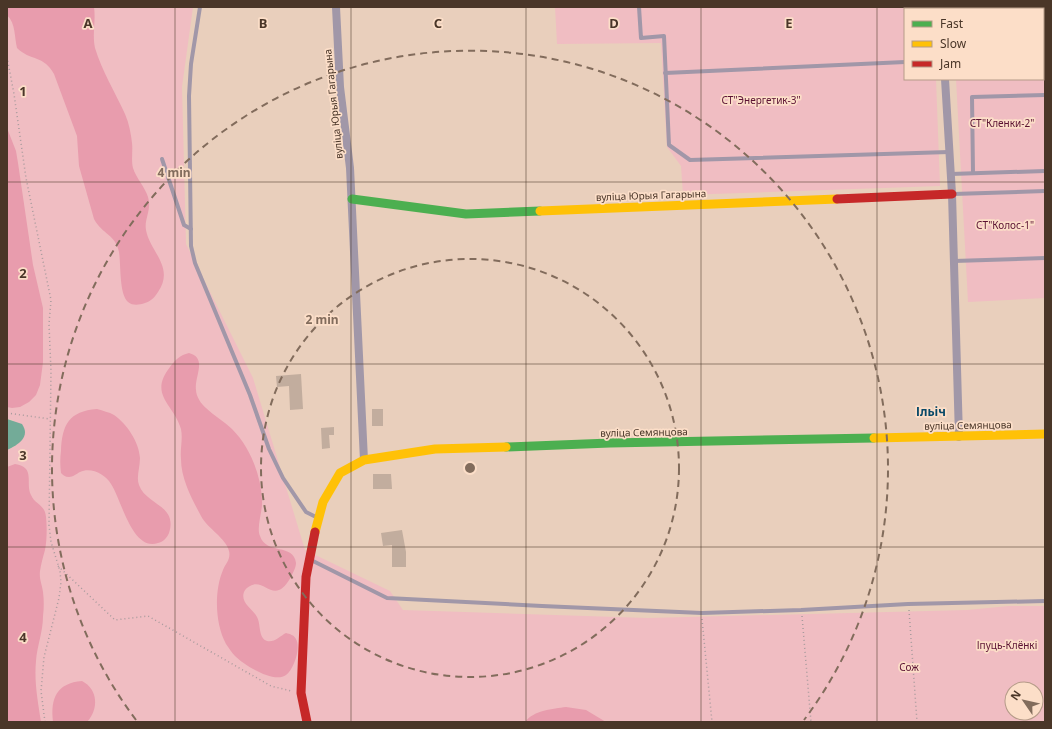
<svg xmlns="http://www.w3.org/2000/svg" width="1052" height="729" font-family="'Noto Sans',sans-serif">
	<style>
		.green { fill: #f0bdc2; fill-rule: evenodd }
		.forest { fill: #e89cad }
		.water { fill: #73ab98 }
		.building { fill: #c2ad9e }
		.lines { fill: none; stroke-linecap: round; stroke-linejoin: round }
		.path { stroke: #a89b9d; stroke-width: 1.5; stroke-dasharray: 1 3; stroke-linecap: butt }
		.lane { stroke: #a197a8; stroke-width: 4 }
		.street { stroke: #a197a8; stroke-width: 8 }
		.fast { stroke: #4caf50; stroke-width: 9 }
		.slow { stroke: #ffc107; stroke-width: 9 }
		.jam { stroke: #c62828; stroke-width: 9 }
		.grid { fill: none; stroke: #4a3628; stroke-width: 1; stroke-opacity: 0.55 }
		.ring { fill: none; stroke: #826c5c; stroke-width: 2; stroke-dasharray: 7 5 }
		.labels { text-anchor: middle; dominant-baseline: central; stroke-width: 3.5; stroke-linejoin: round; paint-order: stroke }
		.park-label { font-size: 10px; fill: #5b1233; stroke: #fcdec8 }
		.street-label { font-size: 10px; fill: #4a3628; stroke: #fcdec8 }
		.quarter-label { font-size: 12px; font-weight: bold; fill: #084968; stroke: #fcdec8 }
		.grid-label { font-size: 13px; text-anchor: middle; font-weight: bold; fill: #4a3628; stroke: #fcdec8; stroke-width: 3.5; stroke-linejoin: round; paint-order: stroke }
		.centre { fill: #826c5c; stroke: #fcdec8; stroke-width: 2 }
		.ring-label { font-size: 12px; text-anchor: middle; font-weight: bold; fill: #826c5c; stroke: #fcdec8; stroke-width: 3.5; stroke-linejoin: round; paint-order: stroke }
	</style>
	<rect width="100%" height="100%" fill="#e9cfbc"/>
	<g class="green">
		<path d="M 7,7 L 193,7 L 182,87 L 186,244 L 253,378 L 305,550 L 390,591 L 403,610 L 648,618 L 967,610 L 1009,606 L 1045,606 L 1045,722 L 7,722 L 7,450 L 15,446 L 13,420 L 7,419 ZM 1012,689 L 1036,689 L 1036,713 L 1012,713 Z"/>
		<polygon points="555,7 913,7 913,9 905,9 905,79 936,79 940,186 683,195 681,166 667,147 661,43 557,44"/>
		<polygon points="951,7 1045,7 1045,298 968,302 956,79 1043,79 1043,9 951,9"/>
	</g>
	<g class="forest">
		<path d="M 7,7 L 94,7 C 96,21 92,34 95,48 C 102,71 115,92 125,114 C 129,123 131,134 132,143 C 133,151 131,160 133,168 C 136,178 145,187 148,197 C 152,209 144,219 146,230 C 150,252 175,267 158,292 C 155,297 151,301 145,303 C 139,305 133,306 128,302 C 119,294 121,264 119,252 C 116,235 102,234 94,219 L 79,166 L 77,136 L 54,74 C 44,55 30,61 17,48 C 14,36 16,24 7,15 Z"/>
		<polygon points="7,128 16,151 18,163 33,265 43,308 43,362 40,385 36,395 29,402 20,407 12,408 7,407"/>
		<path d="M 189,353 C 208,358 194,377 196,390 C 196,396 201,404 206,408 C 214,416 224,421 232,429 C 250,447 261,475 262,500 C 263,511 256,527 260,536 C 266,555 294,543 296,563 C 296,568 293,572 291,577 C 274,607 265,577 250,586 C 248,587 245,589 244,592 C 240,603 253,609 257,617 C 261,624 258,638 267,641 C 274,643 280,636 286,633 C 290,634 294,635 296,639 C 301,648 294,669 286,675 C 274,684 244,665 235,656 C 232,653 229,648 226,644 C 215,624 214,591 223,570 C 226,563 231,559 229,551 C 226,538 208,529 201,516 C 192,499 181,479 181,459 C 180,449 183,439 181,429 C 174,404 148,395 170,367 C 175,360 180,355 189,353 Z"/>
		<path d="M 97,409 C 103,411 109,412 114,415 C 127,424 139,442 140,458 C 140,468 136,477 139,485 C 146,505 178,505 169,533 C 167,538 163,542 158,543 C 132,552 121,498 111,484 C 105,474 91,467 80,472 C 76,474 73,477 69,477 C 65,477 63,475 61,473 C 60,465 60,458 61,451 C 62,425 69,411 97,409 Z"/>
		<path d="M 15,464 C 36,467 25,483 31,495 C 35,505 45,504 46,517 C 47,527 47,540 45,550 C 43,557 41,564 40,571 C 39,579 42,584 43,592 C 44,600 44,608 43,616 C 43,632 37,646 36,661 C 34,682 38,702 41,722 L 8,722 L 7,718 L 7,467 Z"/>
		<path d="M 82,681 C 98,689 99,709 87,722 L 53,722 C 50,698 57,683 82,681 Z"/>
		<path d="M 566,707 L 586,710 L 606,722 L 525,722 C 534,710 553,709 566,707 Z"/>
	</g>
	<path class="water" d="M 7,419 L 22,424 C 31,437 18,445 7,450 Z"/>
	<g class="building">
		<polygon points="301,374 303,409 290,410 289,386 277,387 276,376"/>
		<rect x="372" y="409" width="11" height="17"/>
		<polygon points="334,427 334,435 329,435 330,448 322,449 321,428"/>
		<polygon points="373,474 391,474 392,489 373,489"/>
		<polygon points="402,530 406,552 406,567 392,567 392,545 383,546 381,533"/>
	</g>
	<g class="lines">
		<g class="path">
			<polyline points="935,7 935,9"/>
			<polyline points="7,57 14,94 26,178 51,300 49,324 51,371 49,525 51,542 60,571 61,582 59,598 44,657 41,691 45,722"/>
			<polyline points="7,413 50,419"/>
			<polyline points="58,566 115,620 148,616 271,686 291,691"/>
			<polyline points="909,610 917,722"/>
			<polyline points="802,616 811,722"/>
			<polyline points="702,619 712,722"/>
		</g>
		<g class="lane">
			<polyline points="200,7 191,64 189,96 191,246 195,263 250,395 269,449 283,478 306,512 316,517"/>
			<polyline points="639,7 641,38 664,36 669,145 690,160 949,152"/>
			<polyline points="908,7 909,9"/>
			<polyline points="1041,9 1041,7"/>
			<polyline points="1043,16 1045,16"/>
			<polyline points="665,73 905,62"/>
			<polyline points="162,159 184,225 191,229"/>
			<polyline points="973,173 972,97 1045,95"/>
			<polyline points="951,174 1045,171"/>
			<polyline points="953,194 1045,191"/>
			<polyline points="954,261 1045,258"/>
			<polyline points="311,560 387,598 542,606 702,613 801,610 908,604 1045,601"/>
		</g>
		<g class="street">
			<polyline points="336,7 340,87 350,168 364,460"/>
			<polyline points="945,79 952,194 959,437"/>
		</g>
		<g class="fast">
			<polyline points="352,199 466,214 540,211"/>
			<polyline points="506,447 610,443 874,438"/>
		</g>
		<g class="slow">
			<polyline points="540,211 837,199"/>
			<polyline points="874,438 1045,434"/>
			<polyline points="315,532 323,502 340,473 364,460 435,449 506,447"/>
		</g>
		<g class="jam">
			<polyline points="837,199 952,194"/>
			<polyline points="307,722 301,693 306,577 315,532"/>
		</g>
	</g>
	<path class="grid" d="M 175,7 L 175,722M 351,7 L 351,722M 526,7 L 526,722M 701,7 L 701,722M 877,7 L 877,722M 7,182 L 1045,182M 7,364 L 1045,364M 7,547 L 1045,547"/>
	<g class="ring">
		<circle cx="470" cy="468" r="209"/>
		<path d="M136 720A418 418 0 1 1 804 720"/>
	</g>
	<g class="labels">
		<g class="park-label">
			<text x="761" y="100">СТ"Энергетик-3"</text>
			<text x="1002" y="123">СТ"Кленки-2"</text>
			<text x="1005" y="225">СТ"Колос-1"</text>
			<text x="1007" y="645">Іпуць-Клёнкі</text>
			<text x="909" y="667">Сож</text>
		</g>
		<g class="street-label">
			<text transform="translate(333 104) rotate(-96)">вуліца Юрыя Гагарына</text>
			<text transform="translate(651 195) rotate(-2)">вуліца Юрыя Гагарына</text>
			<text transform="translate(968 425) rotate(-1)">вуліца Семянцова</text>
			<text transform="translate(644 432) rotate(-1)">вуліца Семянцова</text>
		</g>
		<g class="quarter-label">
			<text x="931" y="411">Ільіч</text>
		</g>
	</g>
	<g class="grid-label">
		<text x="88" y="28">A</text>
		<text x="263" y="28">B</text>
		<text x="438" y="28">C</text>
		<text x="614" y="28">D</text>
		<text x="789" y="28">E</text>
		<text x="23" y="96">1</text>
		<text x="23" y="278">2</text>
		<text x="23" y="460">3</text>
		<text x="23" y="642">4</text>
	</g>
	<circle cx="470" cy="468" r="6" class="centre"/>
	<g class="ring-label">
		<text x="174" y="177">4 min</text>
		<text x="322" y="324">2 min</text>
	</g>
	<rect width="1052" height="729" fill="none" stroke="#4a3628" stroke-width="16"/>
	<rect x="904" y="8" width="140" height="72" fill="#fcdec8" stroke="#b59b88"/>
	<rect x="912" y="21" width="20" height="6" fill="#4caf50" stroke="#b59b88"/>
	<text x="940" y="28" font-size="12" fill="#4a3628">Fast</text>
	<rect x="912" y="41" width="20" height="6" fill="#ffc107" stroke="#b59b88"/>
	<text x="940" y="48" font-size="12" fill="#4a3628">Slow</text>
	<rect x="912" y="61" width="20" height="6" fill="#c62828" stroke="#b59b88"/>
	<text x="940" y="68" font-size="12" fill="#4a3628">Jam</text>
	<g transform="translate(1024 701) rotate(304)"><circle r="19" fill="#fcdec8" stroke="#b59b88"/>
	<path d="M0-3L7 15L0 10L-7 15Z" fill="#826c5c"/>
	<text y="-6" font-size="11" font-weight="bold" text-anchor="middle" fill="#4a3628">N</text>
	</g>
</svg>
